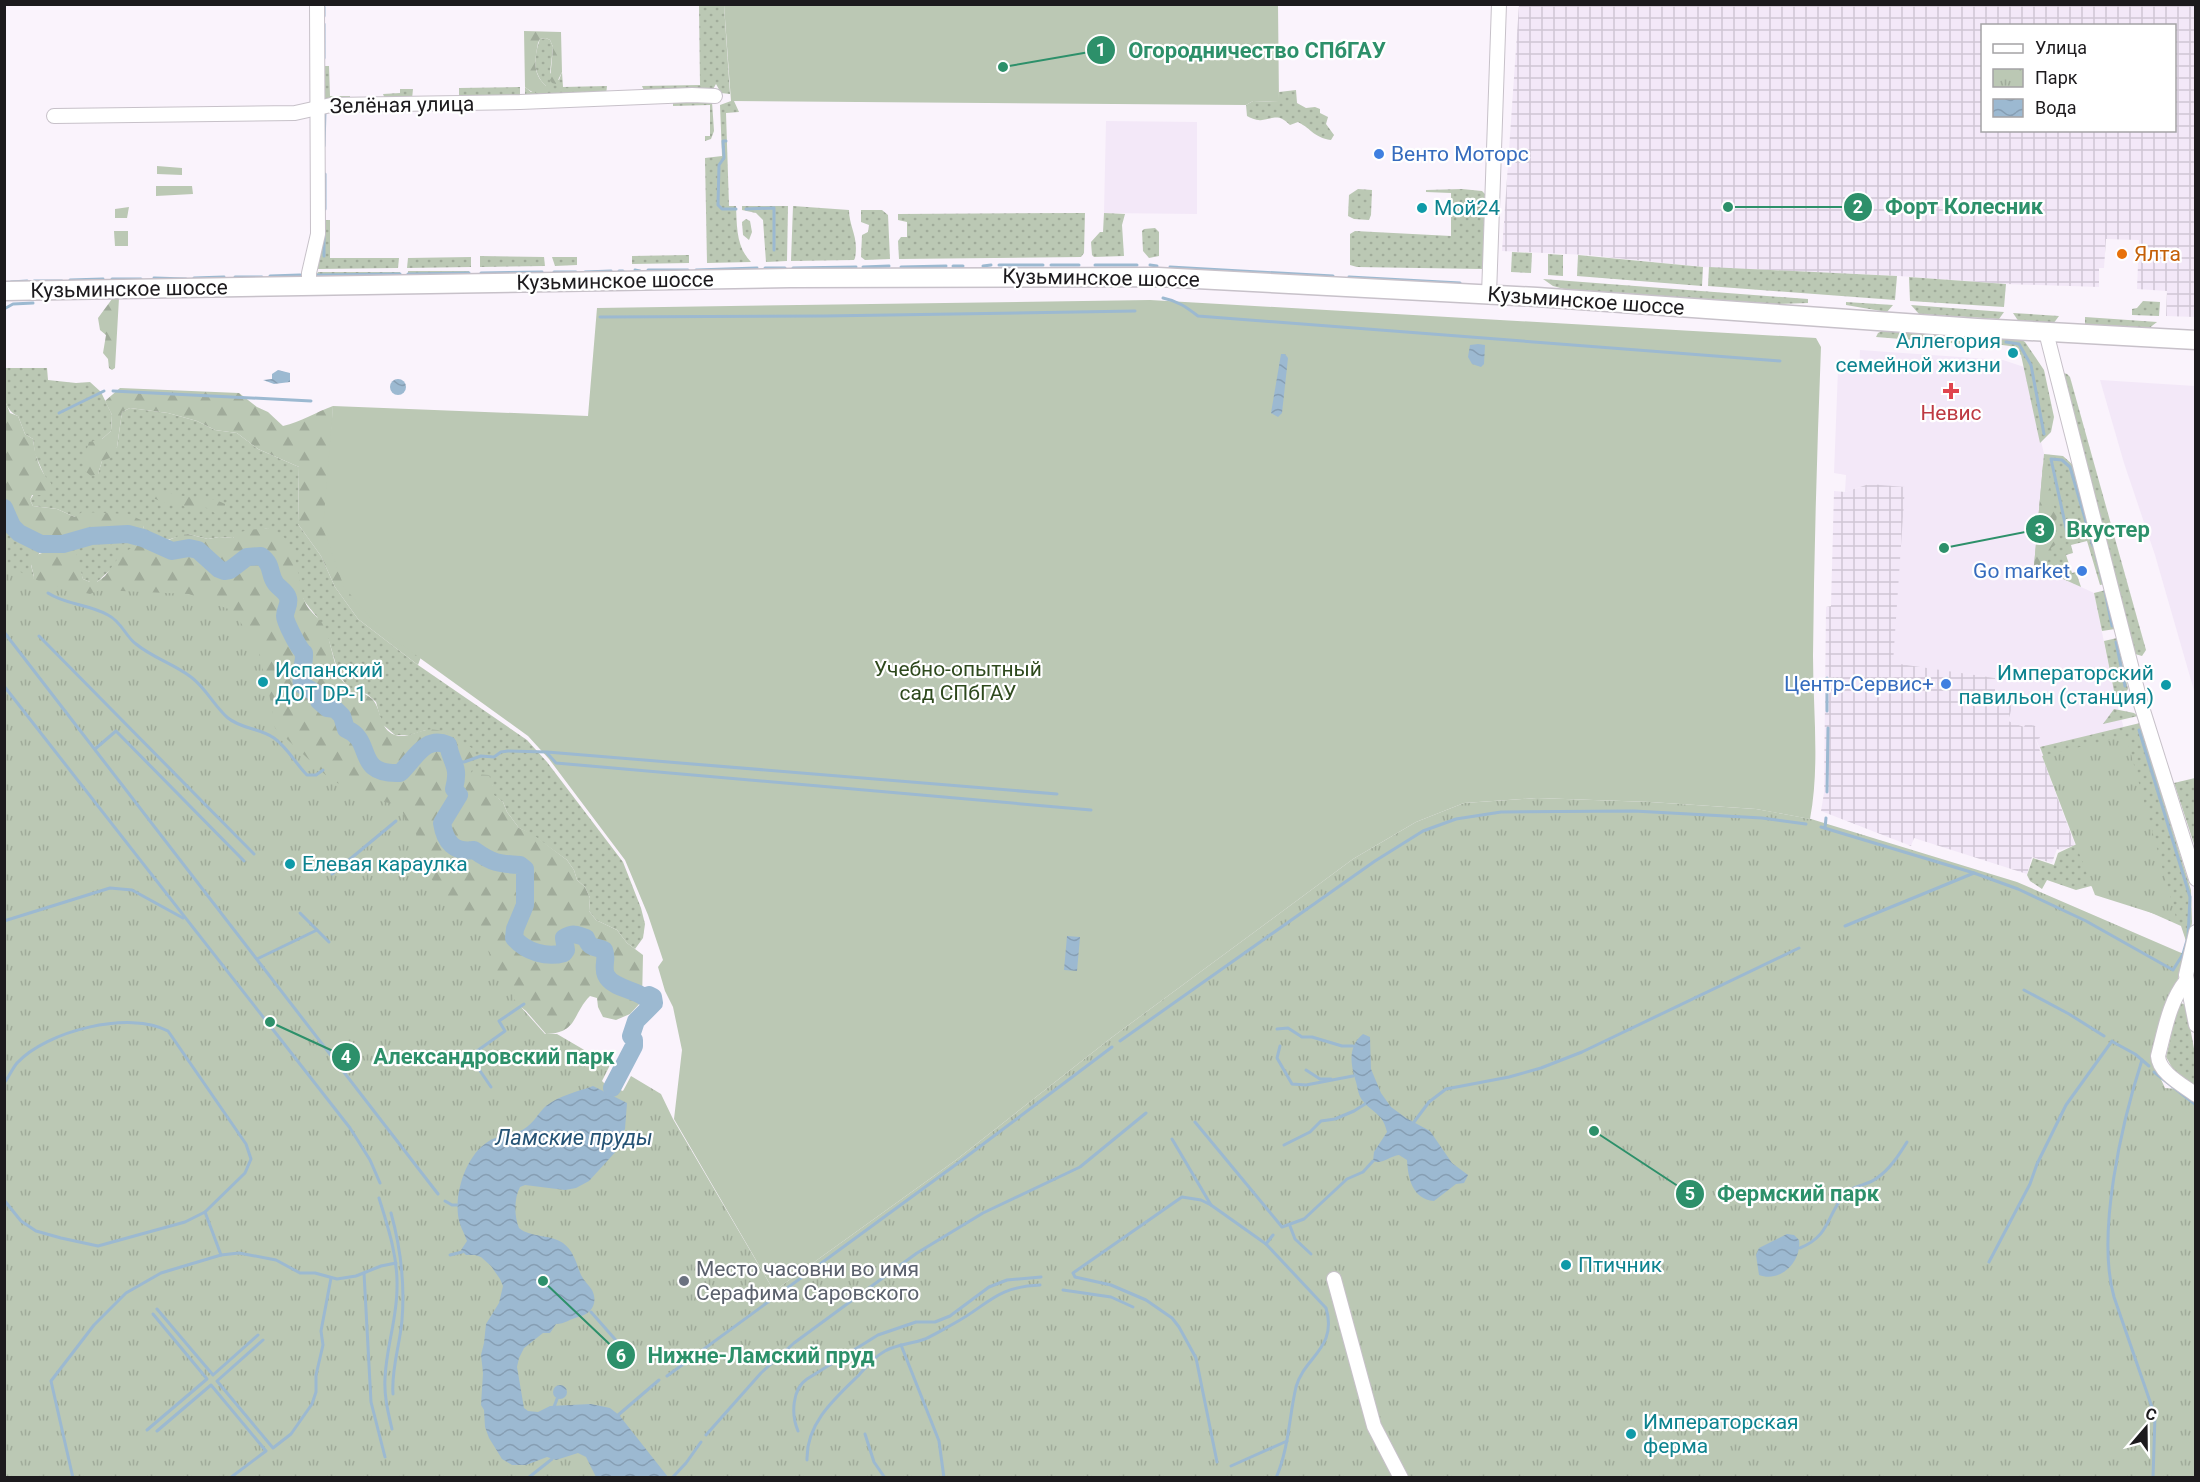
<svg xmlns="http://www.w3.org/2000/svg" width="2200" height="1482" font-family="Roboto,sans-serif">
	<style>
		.built { fill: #f3e8f8 }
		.industrial { fill: url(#industrial-grid); fill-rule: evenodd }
		.grass { fill: url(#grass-dots) }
		.forest { fill: url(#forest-firs) }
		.park { fill: url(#park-tufts) }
		.garden { fill: #bbc8b4 }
		.water { fill: url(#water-waves) }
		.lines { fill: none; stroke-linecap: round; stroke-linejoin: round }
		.stream { stroke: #9cb9d1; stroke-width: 3 }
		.river { stroke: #9cb9d1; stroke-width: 18 }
		.minor-casing { stroke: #c7c1c9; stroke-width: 16 }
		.major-casing { stroke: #c7c1c9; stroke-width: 21 }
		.minor { stroke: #fff; stroke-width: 14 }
		.major { stroke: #fff; stroke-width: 18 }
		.shop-dot { fill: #3f7fe0; stroke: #fff; stroke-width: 2 }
		.culture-dot { fill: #0f9aa8; stroke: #fff; stroke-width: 2 }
		.food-dot { fill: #e8710a; stroke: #fff; stroke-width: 2 }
		.health-dot { fill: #e0444e; stroke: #fff; stroke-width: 2 }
		.worship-dot { fill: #6b7280; stroke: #fff; stroke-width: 2 }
		.labels { text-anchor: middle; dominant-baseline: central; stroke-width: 4.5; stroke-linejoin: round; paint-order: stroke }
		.street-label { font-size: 21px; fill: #1c1a1d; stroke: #fff }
		.shop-label { font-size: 21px; fill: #366cbe; stroke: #fff; text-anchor: end }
		.culture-label { font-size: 21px; fill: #0d838f; stroke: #fff; text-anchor: start }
		.food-label { font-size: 21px; fill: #c56008; stroke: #fff; text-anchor: start }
		.health-label { font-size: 21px; fill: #be3a42; stroke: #fff }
		.park-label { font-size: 21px; fill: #2e491d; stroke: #fff }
		.worship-label { font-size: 21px; fill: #5b616d; stroke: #fff; text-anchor: start }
		.water-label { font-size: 22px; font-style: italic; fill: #255375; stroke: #fff }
		.leader { fill: none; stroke: #2d906a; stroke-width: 2 }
		.callout-dot { fill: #2d906a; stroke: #fff; stroke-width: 2 }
		.mark-label { font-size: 18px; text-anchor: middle; font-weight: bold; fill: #fff }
		.callout-label { font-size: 22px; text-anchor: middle; font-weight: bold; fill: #2d906a; stroke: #fff; stroke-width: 4.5; stroke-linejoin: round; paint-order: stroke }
	</style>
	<defs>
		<pattern id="industrial-grid" width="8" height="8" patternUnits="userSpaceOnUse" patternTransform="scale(1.5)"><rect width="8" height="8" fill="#f3e8f8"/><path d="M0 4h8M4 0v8" fill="none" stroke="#d0c6d4"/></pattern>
		<pattern id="grass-dots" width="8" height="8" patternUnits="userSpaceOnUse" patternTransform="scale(1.5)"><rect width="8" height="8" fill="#bbc8b4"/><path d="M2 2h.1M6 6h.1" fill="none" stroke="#a0ab9a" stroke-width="1.8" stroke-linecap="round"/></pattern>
		<pattern id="forest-firs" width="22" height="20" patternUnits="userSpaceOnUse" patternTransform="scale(1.5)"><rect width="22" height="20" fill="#bbc8b4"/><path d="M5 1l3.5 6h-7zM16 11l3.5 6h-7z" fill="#a0ab9a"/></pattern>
		<pattern id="park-tufts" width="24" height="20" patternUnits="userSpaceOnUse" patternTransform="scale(1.5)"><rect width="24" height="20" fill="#bbc8b4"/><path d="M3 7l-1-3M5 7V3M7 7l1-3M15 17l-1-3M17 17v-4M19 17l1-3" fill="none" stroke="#a0ab9a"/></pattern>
		<pattern id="water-waves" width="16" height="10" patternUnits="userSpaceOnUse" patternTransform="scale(1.5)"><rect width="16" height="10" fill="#9cb9d1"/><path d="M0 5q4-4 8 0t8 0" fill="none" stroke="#869eb3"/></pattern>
	</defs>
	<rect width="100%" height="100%" fill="#faf3fc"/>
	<g class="built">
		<polygon points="1106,121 1197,122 1197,214 1104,213"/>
		<polygon points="1860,350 2003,360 2024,367 2044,454 2041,493 2068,581 2094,593 2115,696 2177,921 2076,846 2036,739 2024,727 2007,721 1995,698 1995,678 1893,664 1869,484 1845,492 1846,475 1834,473 1838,369 1859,370"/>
		<polygon points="2100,380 2195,386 2195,694 2155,555 2124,463"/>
	</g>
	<g class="industrial">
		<path d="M 1519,5 L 2195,5 L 2195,317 L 2166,316 L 2167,291 L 2137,289 L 2139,240 L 2106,239 L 2104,268 L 2099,268 L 2099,287 L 2006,284 L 1899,276 L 1703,267 L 1587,255 L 1502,251 ZM 1982,26 L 2174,26 L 2174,130 L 1982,130 Z"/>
		<polygon points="1869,484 1905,487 1893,663 1995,678 1995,698 2013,704 2008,721 2024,727 2026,723 2035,726 2040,738 2036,740 2075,845 2061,850 2057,849 2052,863 2032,857 2027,874 1914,838 1911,846 1821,811 1824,793 1826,607 1831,606 1834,491 1845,492"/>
	</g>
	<g class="grass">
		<polygon points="699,5 711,6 724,5 730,94 721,93 716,84 712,91 645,93 642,86 700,85"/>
		<path d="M 546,38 L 550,40 L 553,47 L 550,73 L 559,80 L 562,72 L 563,87 L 607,86 L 606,95 L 525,99 L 525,87 L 531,92 L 546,86 C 532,73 534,56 540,39 Z"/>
		<polygon points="323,66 329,66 330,96 350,96 350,102 323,102"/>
		<polygon points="520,87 520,97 459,96 459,88"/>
		<polygon points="400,89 413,89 412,99 385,99 383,94 400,93"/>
		<path d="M 1296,90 L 1297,103 L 1306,108 L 1315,107 L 1320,109 L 1320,113 L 1328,117 L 1326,124 L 1334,135 L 1331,140 C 1313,137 1313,130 1298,122 L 1290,125 C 1278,114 1276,118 1262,120 C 1257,121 1251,118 1247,116 L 1246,105 L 1253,101 L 1278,102 L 1279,92 Z"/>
		<polygon points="673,100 712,102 714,131 711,139 705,141 705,136 710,136 710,105 673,106"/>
		<path d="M 731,101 L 734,101 L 739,112 L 726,113 L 729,206 L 736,206 C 737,226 736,247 751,262 L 707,263 L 705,158 L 722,156 L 720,105 Z"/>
		<polygon points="1358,189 1372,190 1371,215 1369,220 1354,219 1348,216 1349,195"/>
		<path d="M 1462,189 L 1482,191 L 1485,194 C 1484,205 1484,264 1482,269 L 1357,267 L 1350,265 L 1350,234 L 1355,231 L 1451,236 L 1451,193 L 1426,192 L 1426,190 Z"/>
		<polygon points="742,206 788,206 787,261 766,262 763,220 756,213 742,210"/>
		<path d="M 793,206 L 849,210 C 849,227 859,237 855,258 L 854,260 L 791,261 Z"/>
		<polygon points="861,210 882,210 888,215 890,259 865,260 861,257 862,235 868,232 869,225 861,222"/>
		<polygon points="1085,213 1084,253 1081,257 899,259 898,241 901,237 907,237 907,222 898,220 898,214"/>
		<polygon points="1104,213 1125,214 1122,225 1124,256 1094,257 1092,255 1091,242 1100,232 1103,232"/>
		<polygon points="746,219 750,221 752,232 749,240 743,235 742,222"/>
		<polygon points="323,220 330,220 330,258 399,258 398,268 317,269 316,263 322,251"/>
		<polygon points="1155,228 1159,232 1159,256 1149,258 1143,251 1142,231 1144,229"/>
		<polygon points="1512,252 1532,253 1531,273 1511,272"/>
		<polygon points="1548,254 1563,255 1563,276 1548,275"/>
		<polygon points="689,255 689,263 632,264 632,256"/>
		<polygon points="1578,255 1703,267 1702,286 1577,276"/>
		<polygon points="480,256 544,257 545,266 480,267"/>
		<polygon points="471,257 471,267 407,268 408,258"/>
		<polygon points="552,257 577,257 577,265 555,266"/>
		<polygon points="1709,267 1897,276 1895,300 1708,286"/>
		<polygon points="408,271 469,271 469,275 408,276"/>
		<polygon points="318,272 400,272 400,276 316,276"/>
		<polygon points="1909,277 2006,284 2004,307 1910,301"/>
		<polygon points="1543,279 1808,299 1808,303 1776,304 1564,289 1553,286"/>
		<polygon points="2143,301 2160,302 2159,316 2132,315 2132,309 2137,308"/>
		<polygon points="1846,302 1893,305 1887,312 1846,305"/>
		<polygon points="1911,305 2004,312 1999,319 1919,314"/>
		<polygon points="2013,313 2059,316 2053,324 2019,322"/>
		<polygon points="2085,317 2157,322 2148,329 2085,325"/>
		<polygon points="1884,330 1956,335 1961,338 1963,344 1876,337 1878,333"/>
		<polygon points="1993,338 2020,339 2025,342 2044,370 2054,417 2051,432 2040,443 2021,355 2010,346 1987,343"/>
		<path d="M 4,368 L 47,368 L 48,380 L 76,383 L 90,382 L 101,392 L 112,415 L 111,431 L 102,439 L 98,474 L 102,461 L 117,447 L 122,412 L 130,408 L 168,413 L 197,421 L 215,430 L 237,433 L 258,449 L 299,467 L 298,524 L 321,556 L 335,587 L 358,619 L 418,665 L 527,740 L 547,762 L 623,862 L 641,908 L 645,924 L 643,938 L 635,949 L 627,943 L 617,930 L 596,920 L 589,911 L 590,898 L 585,887 L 577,880 L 574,870 L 567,860 L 531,834 L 519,828 L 507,812 L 503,802 L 493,795 L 493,786 L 469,774 L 426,730 L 410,735 L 395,735 L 382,724 L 376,702 L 367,694 L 352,691 L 344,682 L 339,675 L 329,641 L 317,617 L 305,602 L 268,528 C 254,532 247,530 233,538 L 219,537 L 208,539 L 188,534 L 160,542 L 141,534 L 144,526 L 75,517 L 57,509 L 33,506 L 30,500 L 45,477 L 35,454 L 33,439 L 25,434 L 18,416 C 0,408 4,386 4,368 Z"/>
		<polygon points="2064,373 2067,374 2070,377 2146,650 2142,656 2135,654 2133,651 2062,375"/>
		<polygon points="2044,454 2063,456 2073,465 2105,584 2100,585 2087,541 2071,545 2073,553 2066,555 2072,573 2076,572 2081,587 2034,566"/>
		<path d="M 7,524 C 29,555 51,547 83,541 C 103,537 128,536 148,543 L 137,545 L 97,582 L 90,582 L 83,579 L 78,564 L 55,552 L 40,552 L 31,565 L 34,577 L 33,585 L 5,600 L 4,531 Z"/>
		<polygon points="2106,590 2115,629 2102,631 2094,593"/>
		<polygon points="2117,638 2128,689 2124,695 2115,696 2104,641"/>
		<polygon points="2114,709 2134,713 2138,716 2103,724"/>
		<polygon points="2140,723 2191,890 2192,923 2186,955 2186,941 2181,926 2091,886 2076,890 2047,880 2042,889 2030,881 2027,875 2033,858 2054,865 2058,853 2077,844 2040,747"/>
		<polygon points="2195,778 2196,778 2195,847 2174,783"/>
		<polygon points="2181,1003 2186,1005 2195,1054 2195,1089 2173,1069 2166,1057 2177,1009"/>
	</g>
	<g class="forest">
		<path d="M 524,31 L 561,32 L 562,72 L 556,84 L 552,83 L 550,80 L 553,47 L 550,40 L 546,38 L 540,39 L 538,43 C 535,60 532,73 546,86 L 546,91 C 539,96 531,92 525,87 Z"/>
		<polygon points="119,298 115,368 112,370 109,368 108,359 103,353 106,335 100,330 98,318 112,299"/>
		<path d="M 120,388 L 239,393 L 257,407 L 268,412 L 283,426 C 301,422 316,412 333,406 L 327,524 L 422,654 L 418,665 L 358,619 L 335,587 L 321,556 L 298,524 L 299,467 L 258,449 L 237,433 L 215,430 L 197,421 L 168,413 L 130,408 L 122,412 L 117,447 L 112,457 L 102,461 L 98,474 L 91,476 L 85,471 L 85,455 L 89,442 L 102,439 L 111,431 L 112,415 L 105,401 Z"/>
		<path d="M 4,398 L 10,413 L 18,416 L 25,434 L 33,439 C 35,455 39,471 51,483 L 51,489 L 47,495 L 32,495 L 30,500 L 33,506 L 57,509 L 75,517 L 82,512 L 128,514 L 141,520 L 144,526 L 141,534 L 101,532 L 52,542 L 36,538 L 19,529 L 14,524 L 5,500 Z"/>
		<polygon points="2043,464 2049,468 2050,489 2054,495 2054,507 2058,514 2053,527 2060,538 2058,543 2051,548 2052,555 2047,561 2048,564 2057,571 2072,577 2071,579 2068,581 2034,566"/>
		<path d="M 164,491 C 184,500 207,494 225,504 L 225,512 L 218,515 L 205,507 L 190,510 L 182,505 L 165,503 L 153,498 L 155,492 Z"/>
		<path d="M 268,528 C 301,537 295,577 305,602 C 308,610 317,616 322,623 C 331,639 332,658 339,675 C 346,691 360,689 371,698 C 382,707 378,729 395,735 C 406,738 416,732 426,730 C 445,727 460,741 475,750 L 474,766 L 470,774 L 489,775 L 493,786 L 494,795 L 503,802 L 507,812 L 519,828 L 531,833 L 567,860 L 574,870 L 577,880 L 585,887 L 590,898 L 589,911 L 596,920 L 617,930 L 627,943 L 643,955 L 642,1001 L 630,1014 L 616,1020 L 603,1017 L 598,1007 L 597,998 L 590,996 C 572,1014 578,1033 546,1034 L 526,1011 L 4,600 L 33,585 L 34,577 L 30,560 C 36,551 60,550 72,548 L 76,552 L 83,579 L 90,582 L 97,582 L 105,576 L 121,554 L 137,545 L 164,542 L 181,535 L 188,534 L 208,539 L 219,537 L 233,538 L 240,532 L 249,530 Z"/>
	</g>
	<g class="park">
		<polygon points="4,564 43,583 90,594 100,590 189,594 231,610 260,648 259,659 267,681 275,728 332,781 351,788 366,798 394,804 402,810 408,829 416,833 418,853 424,868 437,887 480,929 491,956 491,966 493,970 512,992 513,998 545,1034 557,1034 610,1065 602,1081 606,1085 623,1091 631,1076 661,1094 673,1119 774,1291 956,1160 1111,1038 1353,859 1416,822 1464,803 1537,798 1650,802 1756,809 1811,819 2017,882 2186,955 2151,1058 2165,1088 2177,1089 2195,1103 2195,1477 1406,1477 1391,1451 1377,1420 1345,1304 1336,1306 1371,1428 1396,1477 5,1477"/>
		<polygon points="2126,736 2177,921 2095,895 2042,756"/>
	</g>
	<g class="garden">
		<polygon points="724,5 1278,5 1279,102 1253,101 1246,105 731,101"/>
		<polygon points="157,166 182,168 182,175 157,174"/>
		<polygon points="156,186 192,186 193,194 156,196"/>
		<polygon points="129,207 127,218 115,218 115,209"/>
		<polygon points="114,231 128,231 128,246 115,246"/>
		<path d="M 1150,300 L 1816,338 L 1821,347 C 1817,450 1814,553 1813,656 C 1813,710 1820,766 1810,819 L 1756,809 L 1650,802 L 1537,798 L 1464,803 L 1416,822 L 1353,859 L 1111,1038 L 956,1160 L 774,1291 L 674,1119 L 682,1050 L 673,1007 L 665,991 L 658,967 L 663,960 L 648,915 L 625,860 L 549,759 L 528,736 L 381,630 L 344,587 L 323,528 L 333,406 L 588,416 L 597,308 Z"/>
	</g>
	<g class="water">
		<polygon points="1478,344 1485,345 1484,364 1481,367 1472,364 1468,357 1470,345"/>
		<polygon points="1281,354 1285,354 1288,358 1282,413 1278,417 1271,413"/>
		<polygon points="278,370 290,373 290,382 274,384 263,380 272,379 272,374"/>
		<circle cx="398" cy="387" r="8"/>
		<polygon points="1067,936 1080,937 1077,971 1064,970"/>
		<path d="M 1363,1034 L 1370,1037 L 1371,1069 L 1381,1093 L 1391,1107 L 1406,1118 L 1430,1131 L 1452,1163 L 1468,1175 L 1464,1183 L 1456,1184 L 1434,1201 C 1412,1199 1408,1178 1407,1160 L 1399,1155 C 1390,1156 1382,1165 1373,1161 L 1374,1152 L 1387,1132 C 1383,1113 1372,1113 1362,1100 C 1358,1094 1358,1089 1356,1082 C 1351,1065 1347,1047 1363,1034 Z"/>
		<path d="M 593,1086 L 627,1103 L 625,1129 L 621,1136 L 619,1148 L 589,1181 L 576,1188 L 565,1190 L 525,1185 L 520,1187 C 514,1198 514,1216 519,1228 C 531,1238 550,1234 563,1243 C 574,1251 576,1263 581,1275 C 584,1281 589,1285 592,1290 C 599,1304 590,1315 578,1317 C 570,1319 565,1324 556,1324 L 550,1333 L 543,1333 L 524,1348 L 519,1358 L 517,1367 L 524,1408 L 528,1411 L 538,1412 L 550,1406 L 591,1404 L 610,1408 L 619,1415 L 668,1477 L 596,1477 L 586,1457 L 578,1453 L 556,1460 L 547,1457 L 526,1465 L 512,1465 L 502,1459 L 489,1438 L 485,1427 L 484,1410 L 481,1405 L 483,1373 L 481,1355 L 484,1343 L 486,1324 L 499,1303 L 503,1286 L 500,1279 L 491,1266 L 481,1257 L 475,1255 L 466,1255 L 461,1250 L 467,1241 C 464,1232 459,1225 458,1215 C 455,1190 467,1154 489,1141 C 500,1134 513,1136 524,1129 C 534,1123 538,1113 546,1106 C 560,1095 577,1092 593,1086 Z"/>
		<path d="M 1787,1234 L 1794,1235 L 1799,1240 C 1802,1262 1780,1283 1759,1275 L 1756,1255 L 1759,1248 Z"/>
		<circle cx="560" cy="1392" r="7"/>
	</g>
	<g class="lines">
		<g class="stream">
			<polyline points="324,7 324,16"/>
			<polyline points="324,24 324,58"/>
			<polyline points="726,141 723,141 724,158 719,165 718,205 722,209 736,209"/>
			<polyline points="324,146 325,111"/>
			<polyline points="325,174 325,209"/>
			<polyline points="746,209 774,208 774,250"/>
			<polyline points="324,256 324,233"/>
			<polyline points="999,265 1043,265"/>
			<polyline points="1051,265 1079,265"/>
			<polyline points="1095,265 1137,265"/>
			<polyline points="1150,265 1157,266"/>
			<polyline points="953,266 963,266"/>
			<polyline points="983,266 991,265"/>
			<polyline points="863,267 889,266"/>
			<polyline points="901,267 946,266"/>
			<polyline points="1170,267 1333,276"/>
			<polyline points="765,268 785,268"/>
			<polyline points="793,268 856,267"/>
			<polyline points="635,270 640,271"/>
			<polyline points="648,270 688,270"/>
			<polyline points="696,270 757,268"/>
			<polyline points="619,271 623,271"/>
			<polyline points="554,272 576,272"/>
			<polyline points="585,272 611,271"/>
			<polyline points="481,273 542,272"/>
			<polyline points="408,274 469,273"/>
			<polyline points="316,275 400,274"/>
			<polyline points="270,276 300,275"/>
			<polyline points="235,277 262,277"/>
			<polyline points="1349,277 1460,283"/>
			<polyline points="154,278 186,279"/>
			<polyline points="194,278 224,277"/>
			<polyline points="112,279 141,279"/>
			<polyline points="70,280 103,279"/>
			<polyline points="34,281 62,281"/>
			<polyline points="11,282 27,281"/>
			<path d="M 1163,298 C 1178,301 1186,307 1198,316 L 1780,361"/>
			<polyline points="4,309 13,304 33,303"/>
			<polyline points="600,317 824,316 1135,311"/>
			<polyline points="2006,342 2019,344 2031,365 2044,434"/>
			<polyline points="113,391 311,401"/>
			<polyline points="59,413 104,391"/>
			<polyline points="2068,537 2051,459 2062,460 2070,467 2093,546"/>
			<polyline points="2096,555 2103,582"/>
			<polyline points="2105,591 2112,626"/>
			<path d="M 48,593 C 66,605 89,604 108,615 C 122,622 125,636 136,644 C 153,658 174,664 191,677 C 206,688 214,706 228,718 C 241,729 260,728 274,738 C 288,748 295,763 307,775 L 316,775 L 323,770"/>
			<polyline points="4,632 438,1194"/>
			<polyline points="39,636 254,854"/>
			<polyline points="2116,642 2125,686"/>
			<polyline points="1827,678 1827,711"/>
			<polyline points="4,686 350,1128 370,1160 380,1183"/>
			<polyline points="95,749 116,731 244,861"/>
			<polyline points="547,753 556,763 1091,810"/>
			<polyline points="454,761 464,762 481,756 494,757 501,752 508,751 547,752 1057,794"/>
			<polyline points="1827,792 1828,728"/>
			<polyline points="1821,827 1974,873 2018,889 2086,921 2173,970 2183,954 2188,937 2190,897 2139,730"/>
			<polyline points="1825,828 1826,818"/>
			<polyline points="332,874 396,821"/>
			<polyline points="300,913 329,942"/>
			<polyline points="4,921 110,888 132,890 183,918"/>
			<polyline points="1845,926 1974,873"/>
			<polyline points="257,959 317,930"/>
			<polyline points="2024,990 2069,1014 2104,1036"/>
			<polyline points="1277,1029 1288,1028 1302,1037 1312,1037 1342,1046 1353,1046"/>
			<polyline points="1120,1041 1375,861 1423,831 1456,819 1501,812 1634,811 1762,818 1806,824"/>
			<polyline points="2113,1042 2135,1054 2149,1066"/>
			<polyline points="1280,1046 1277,1058 1292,1084 1306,1085 1353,1076"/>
			<path d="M 2142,1060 C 2122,1122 2096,1233 2114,1297 L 2155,1416 L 2153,1478"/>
			<polyline points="1306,1070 1320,1079 1331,1079"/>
			<polyline points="2154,1072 2196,1105"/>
			<path d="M 4,1083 C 9,1077 12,1069 17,1063 C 46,1031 130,1010 168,1031 L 246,1144 L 251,1159 L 245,1173 L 205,1212"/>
			<polyline points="491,1087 470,1056 505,1031 499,1021 524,1004"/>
			<polyline points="1195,1122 1282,1227 1304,1219 1347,1179 1363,1172 1373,1161"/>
			<polyline points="1414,1122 1429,1102 1446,1089 1509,1077 1541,1068 1582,1052 1799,948"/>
			<polyline points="1172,1139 1211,1205"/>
			<polyline points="1284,1145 1310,1132 1321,1121 1335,1119 1354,1111 1365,1104"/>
			<path d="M 379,1198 C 388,1227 398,1257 397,1288 C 397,1319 386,1348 385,1379 C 384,1396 388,1412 392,1429"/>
			<polyline points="4,1200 21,1221 36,1231 61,1238 98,1246 185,1222 205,1212 221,1255"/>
			<polyline points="445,1201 452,1205 457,1205"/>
			<path d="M 391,1213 C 401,1249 405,1283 402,1320 C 400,1345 391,1369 393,1394"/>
			<polyline points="1290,1226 1295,1239 1311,1254"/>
			<polyline points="1266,1244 1273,1235"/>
			<path d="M 1800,1248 C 1830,1236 1827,1215 1844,1195 C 1852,1185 1867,1186 1877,1178 C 1890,1169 1899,1155 1907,1142"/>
			<polyline points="450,1255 462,1252"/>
			<polyline points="1989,1262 2030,1184 2037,1164 2066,1105 2112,1041"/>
			<polyline points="364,1273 371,1402 385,1457"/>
			<polyline points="1063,1290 1111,1297 1133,1307"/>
			<polyline points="157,1309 213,1375 258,1335"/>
			<polyline points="591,1312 628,1354"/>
			<polyline points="263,1340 217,1381 273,1448 291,1434 312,1404 316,1392 316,1375 323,1345 321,1331 331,1278"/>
			<polyline points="901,1345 939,1441 944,1478"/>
			<polyline points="667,1376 958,1163 1112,1047"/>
			<polyline points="554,1407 557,1399"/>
			<polyline points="617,1416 659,1380"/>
			<polyline points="147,1430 207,1379 153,1314"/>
			<polyline points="157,1431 211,1385 266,1451 230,1478"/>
			<path d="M 798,1431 C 791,1415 792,1389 807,1379 L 878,1335 L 916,1322 L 935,1322 L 950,1316 L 989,1287 L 1007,1280 L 1041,1277"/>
			<polyline points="865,1434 874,1462 885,1478"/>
			<polyline points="706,1435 761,1373 794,1343 843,1307 917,1253 983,1213 1080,1167 1146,1113"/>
			<path d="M 807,1460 C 806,1424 834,1399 858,1376 C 866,1367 874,1357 885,1351 C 897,1344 912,1344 925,1339 C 934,1335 944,1329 953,1324 C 989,1305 994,1287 1040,1285"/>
			<path d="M 1217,1462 L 1196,1358 L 1179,1327 L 1172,1318 L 1146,1300 L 1111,1285 L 1075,1277 L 1073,1273 L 1182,1197 L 1201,1200 L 1211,1205 L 1266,1244 L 1326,1308 C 1338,1348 1304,1357 1296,1387 C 1289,1417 1289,1448 1276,1478"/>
			<polyline points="1231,1466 1287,1441"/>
			<polyline points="73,1478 51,1381 94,1325 126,1293 161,1273 221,1255 239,1253 276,1260 300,1273 315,1273 337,1279 356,1276 381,1266 396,1263"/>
			<polyline points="528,1478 552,1459"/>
			<polyline points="672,1478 686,1463 701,1442"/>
		</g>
		<path class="river" d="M 4,508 L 12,526 L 19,533 L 41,544 L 63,544 L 91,536 L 128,534 L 143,538 L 172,551 L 189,548 L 198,550 L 219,569 L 224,571 L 230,570 L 247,557 L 261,556 C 274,566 268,574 276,584 C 280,589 286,591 288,598 C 290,604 285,610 285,616 C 285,622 300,651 304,653 C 305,665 299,670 302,685 L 316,693 L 319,701 L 327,708 L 335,709 L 342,716 L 346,729 C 375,740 353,775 400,773 C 415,759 425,735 448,745 C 452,765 460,766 454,789 L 459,795 L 442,823 C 445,842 454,853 474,850 C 492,863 499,864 520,865 L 525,869 L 525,905 L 515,929 L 514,938 C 526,952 547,958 564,953 L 566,950 L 564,938 C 572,933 577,934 586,938 C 590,949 594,946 604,950 C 608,959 602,966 606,975 C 612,988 633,989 644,997 L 649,995 L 653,997 L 654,1003 L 636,1021 L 631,1036 L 634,1040 L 634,1046 L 612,1088"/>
		<g class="minor-casing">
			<g id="minor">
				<polyline points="54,116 295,113 331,105 520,102 692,95 715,96"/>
				<polyline points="309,286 309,273 318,234 317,4"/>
				<polyline points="1489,295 1499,4"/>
				<polyline points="2046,332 2140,701 2196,879"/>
				<polyline points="2196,932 2186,975 2196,1025"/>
				<path d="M 2186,981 C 2169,1002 2165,1030 2158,1056 C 2159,1073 2183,1085 2196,1095"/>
				<polyline points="1334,1279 1374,1426 1401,1478"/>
			</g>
		</g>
		<g class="major-casing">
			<polyline id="major" points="4,291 790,278 1158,277 1537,297 1977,328 2196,340"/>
		</g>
		<use href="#minor" class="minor"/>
		<use href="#major" class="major"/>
	</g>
	<g class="shop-dot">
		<circle cx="1379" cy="154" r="6"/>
		<circle cx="2082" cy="571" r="6"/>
		<circle cx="1946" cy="684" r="6"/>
	</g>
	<g class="culture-dot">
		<circle cx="1422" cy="208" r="6"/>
		<circle cx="2013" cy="353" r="6"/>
		<circle cx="263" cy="682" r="6"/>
		<circle cx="2166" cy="685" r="6"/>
		<circle cx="290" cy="864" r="6"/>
		<circle cx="1566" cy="1265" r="6"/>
		<circle cx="1631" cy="1434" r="6"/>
	</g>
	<circle class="food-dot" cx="2122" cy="254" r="6"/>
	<path class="health-dot" d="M1948 382h6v6h6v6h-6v6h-6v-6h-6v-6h6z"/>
	<circle class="worship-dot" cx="684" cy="1281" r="6"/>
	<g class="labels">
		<g class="street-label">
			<text transform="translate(402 105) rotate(-1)">Зелёная улица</text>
			<text transform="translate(1101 278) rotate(1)">Кузьминское шоссе</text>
			<text transform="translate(615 281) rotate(-1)">Кузьминское шоссе</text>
			<text transform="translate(129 289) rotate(-1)">Кузьминское шоссе</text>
			<text transform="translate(1586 301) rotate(4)">Кузьминское шоссе</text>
		</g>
		<g class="shop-label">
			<text x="1391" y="154" text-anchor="start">Венто Моторс</text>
			<text x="2070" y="571">Go market</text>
			<text x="1934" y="684">Центр-Сервис+</text>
		</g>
		<g class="culture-label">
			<text x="1434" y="208">Мой24</text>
			<text x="2001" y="341" text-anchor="end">Аллегория<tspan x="2001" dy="24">семейной жизни</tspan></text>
			<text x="275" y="670">Испанский<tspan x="275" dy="24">ДОТ DP-1</tspan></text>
			<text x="2154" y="673" text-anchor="end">Императорский<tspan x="2154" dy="24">павильон (станция)</tspan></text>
			<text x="302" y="864">Елевая караулка</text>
			<text x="1578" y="1265">Птичник</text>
			<text x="1643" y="1422">Императорская<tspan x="1643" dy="24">ферма</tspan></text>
		</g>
		<g class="food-label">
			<text x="2134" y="254">Ялта</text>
		</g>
		<g class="health-label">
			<text x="1951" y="413">Невис</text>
		</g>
		<g class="park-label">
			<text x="958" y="669">Учебно-опытный<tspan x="958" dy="24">сад СПбГАУ</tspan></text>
		</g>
		<g class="worship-label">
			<text x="696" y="1269">Место часовни во имя<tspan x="696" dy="24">Серафима Саровского</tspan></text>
		</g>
		<g class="water-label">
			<text x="574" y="1137">Ламские пруды</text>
		</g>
	</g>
	<path class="leader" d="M1003 67L1101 50M1728 207L1858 207M1944 548L2040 529M270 1022L346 1057M1594 1131L1690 1194M543 1281L621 1355"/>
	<g class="callout-dot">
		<circle cx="1003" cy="67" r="6"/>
		<circle cx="1728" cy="207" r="6"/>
		<circle cx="1944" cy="548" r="6"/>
		<circle cx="270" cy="1022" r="6"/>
		<circle cx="1594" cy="1131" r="6"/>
		<circle cx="543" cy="1281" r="6"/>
		<circle cx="1101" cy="50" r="15"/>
		<circle cx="1858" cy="207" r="15"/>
		<circle cx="2040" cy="529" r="15"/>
		<circle cx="346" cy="1057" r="15"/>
		<circle cx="1690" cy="1194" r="15"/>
		<circle cx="621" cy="1355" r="15"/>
	</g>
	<g class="mark-label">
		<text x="1101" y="56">1</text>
		<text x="1858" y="213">2</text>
		<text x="2040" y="536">3</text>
		<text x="346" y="1063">4</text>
		<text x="1690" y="1200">5</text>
		<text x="621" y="1362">6</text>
	</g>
	<g class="callout-label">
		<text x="1257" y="58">Огородничество СПбГАУ</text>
		<text x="1964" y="214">Форт Колесник</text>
		<text x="2108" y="537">Вкустер</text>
		<text x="494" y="1064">Александровский парк</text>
		<text x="1798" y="1201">Фермский парк</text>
		<text x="761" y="1363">Нижне-Ламский пруд</text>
	</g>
	<rect width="2200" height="1482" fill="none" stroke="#1c1a1d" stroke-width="12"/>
	<rect x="1981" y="24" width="195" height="108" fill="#ffffff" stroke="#a4a3a5" stroke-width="1.5"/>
	<rect x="1993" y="44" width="30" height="9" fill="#ffffff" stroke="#a4a3a5" stroke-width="1.5"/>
	<text x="2035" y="54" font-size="18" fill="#1c1a1d">Улица</text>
	<rect x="1993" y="69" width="30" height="18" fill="url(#park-tufts)" stroke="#a4a3a5" stroke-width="1.5"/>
	<text x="2035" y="84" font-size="18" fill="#1c1a1d">Парк</text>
	<rect x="1993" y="99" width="30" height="18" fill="url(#water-waves)" stroke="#a4a3a5" stroke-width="1.5"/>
	<text x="2035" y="114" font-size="18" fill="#1c1a1d">Вода</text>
	<g transform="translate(2146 1428) rotate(20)" stroke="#ffffff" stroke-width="4.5" paint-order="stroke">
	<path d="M0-4.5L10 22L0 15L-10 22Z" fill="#1c1a1d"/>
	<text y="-9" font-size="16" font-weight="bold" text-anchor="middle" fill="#1c1a1d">С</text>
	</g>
</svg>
